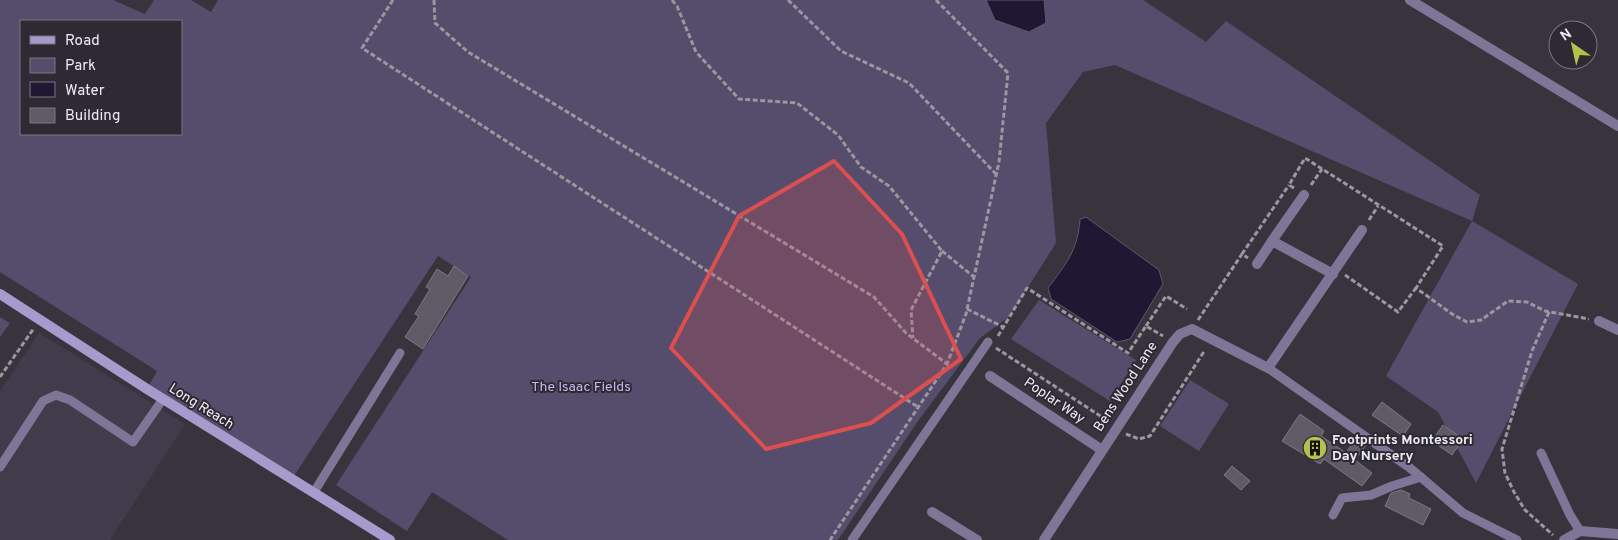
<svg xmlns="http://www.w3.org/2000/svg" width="1618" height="540" font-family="Overpass,sans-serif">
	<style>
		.built { fill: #403c4c }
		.green { fill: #554d6b; fill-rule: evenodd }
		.water { fill: #201832; stroke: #5e576c }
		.building { fill: #5e5b66; stroke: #7c7985 }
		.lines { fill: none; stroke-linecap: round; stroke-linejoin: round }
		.path { stroke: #9a97a0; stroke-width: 3; stroke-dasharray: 5 2.5; stroke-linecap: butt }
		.lane { stroke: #7f7697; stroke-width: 9 }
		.street { stroke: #7f7697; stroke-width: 10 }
		.secondary { stroke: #a79acd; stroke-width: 10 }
		.marked { fill: #db4f50; fill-opacity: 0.2; stroke: #db4f50; stroke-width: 4; stroke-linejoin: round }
		.labels { text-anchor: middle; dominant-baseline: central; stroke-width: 4; stroke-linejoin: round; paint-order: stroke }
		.park-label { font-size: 14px; fill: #c6b8f0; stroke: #2d2a34 }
		.street-label { font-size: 14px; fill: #edebf2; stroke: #2d2a34 }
		.poi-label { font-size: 14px; font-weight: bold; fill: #edebf2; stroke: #2d2a34; text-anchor: start }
	</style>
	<rect width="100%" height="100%" fill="#37343e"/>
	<polygon class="built" points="39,333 185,424 110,540 0,540 0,391"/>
	<g class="green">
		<path d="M 0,0 L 113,0 L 145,14 L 154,0 L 191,0 L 211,12 L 218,0 L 1143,0 L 1206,42 L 1226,21 L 1480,195 L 1472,221 L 1578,284 L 1476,483 L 1438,412 L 1386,376 L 1472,221 L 1115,65 L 1083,72 L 1046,123 L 1056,243 L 1010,316 L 980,338 L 918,421 L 838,540 L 508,540 L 432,492 L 407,531 L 336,485 L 471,277 L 438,256 L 292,479 L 147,389 L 157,371 L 0,272 ZM 21,21 L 181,21 L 181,134 L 21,134 Z"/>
		<polygon points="1039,300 1136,360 1110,401 1011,339"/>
		<polygon points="0,317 10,323 0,337"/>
		<polygon points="1190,380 1229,404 1199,451 1160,426"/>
	</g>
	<g class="water">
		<polygon points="986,0 1044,0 1046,23 1029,32 995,20"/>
		<path d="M 1086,217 L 1159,270 L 1163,284 L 1130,339 L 1117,342 L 1051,299 L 1048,288 C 1066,264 1078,250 1080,219 Z"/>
	</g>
	<g class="building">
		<polygon points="454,266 468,276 423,349 405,337 419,316 415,314 430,289 426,287 437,269 448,276"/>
		<polygon points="1382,402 1411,424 1403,436 1372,415"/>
		<polygon points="1300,414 1324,431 1321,436 1346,453 1356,438 1366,445 1355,460 1372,473 1362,486 1324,459 1320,464 1282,441"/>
		<polygon points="1443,425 1463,439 1452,455 1432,441"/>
		<polygon points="1232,466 1250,481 1241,490 1224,475"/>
		<polygon points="1401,490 1410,494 1409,498 1431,509 1423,525 1385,506 1391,493"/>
	</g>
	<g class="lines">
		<g class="path">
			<polyline points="393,0 362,48 918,407"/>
			<polyline points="434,0 435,23 468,52 874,297 906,333 947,364 830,540"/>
			<polyline points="672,0 677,6 696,52 739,99 797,103 838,135 861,167 889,186 942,251 911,310 913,338"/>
			<polyline points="788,0 841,51 909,83 996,174"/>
			<polyline points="936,0 1008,73 999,162 966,314 947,364"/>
			<polyline points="1311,185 1322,169"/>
			<polyline points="1294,188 1289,185 1305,158 1443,246 1416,288 1452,314 1467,322 1481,320 1508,301 1527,302 1545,311 1589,319"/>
			<polyline points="1369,220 1378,206"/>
			<polyline points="942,251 974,277"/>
			<polyline points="1242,254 1289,185"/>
			<polyline points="1345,275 1398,312 1416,288"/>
			<polyline points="967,309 1003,327"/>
			<polyline points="1549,312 1532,351 1502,449 1505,473 1514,492 1525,510 1553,535"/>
			<polyline points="1198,320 1242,254 1248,258"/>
			<polyline points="1146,326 1166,296 1187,309"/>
			<polyline points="998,336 1027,288 1128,353 1146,326 1163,336"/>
			<polyline points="996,348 1108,421"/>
			<polyline points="0,377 34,328"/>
			<polyline points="1126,434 1139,439 1150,436 1205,350"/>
		</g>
		<g class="lane">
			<polyline points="1268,368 1410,468 1463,513 1517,540"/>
			<polyline points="1541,453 1570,515 1580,531"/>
			<polyline points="0,467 43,401 56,395 70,400 133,442 163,399"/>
			<polyline points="314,492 400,353"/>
			<polyline points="1333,515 1342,498 1371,495 1392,486 1421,477"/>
			<polyline points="852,540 988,342"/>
		</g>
		<g class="street">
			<polyline points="1410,0 1618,126"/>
			<polyline points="1304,195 1272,241 1333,274"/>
			<polyline points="1257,264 1272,241"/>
			<polyline points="1599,321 1618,330"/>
			<polyline points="990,376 1102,450"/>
			<polyline points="932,512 977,540"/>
			<polyline points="1044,540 1173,342 1180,334 1192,329 1268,368 1362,230"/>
			<polyline points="1564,540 1580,531 1618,534"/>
		</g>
		<polyline class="secondary" points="0,294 147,389 390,540"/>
	</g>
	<path class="marked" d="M 834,161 L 902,234 L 961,359 L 871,423 L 766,449 L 671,348 L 739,216 Z"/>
	<defs>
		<g id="building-disc" transform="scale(1.25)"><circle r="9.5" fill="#b3c24b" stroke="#2d2a34"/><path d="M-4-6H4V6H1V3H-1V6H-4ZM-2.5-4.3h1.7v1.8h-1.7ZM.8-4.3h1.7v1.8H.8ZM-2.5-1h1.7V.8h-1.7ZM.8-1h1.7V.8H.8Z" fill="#111"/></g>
	</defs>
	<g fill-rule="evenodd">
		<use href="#building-disc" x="1315" y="448"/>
	</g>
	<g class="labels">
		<g class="park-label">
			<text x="581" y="387">The Isaac Fields</text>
		</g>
		<g class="street-label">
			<text transform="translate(1126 387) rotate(-57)">Bens Wood Lane</text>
			<text transform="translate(1054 401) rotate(34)">Poplar Way</text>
			<text transform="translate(201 407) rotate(32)">Long Reach</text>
		</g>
		<g class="poi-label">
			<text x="1332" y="440">Footprints Montessori<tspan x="1332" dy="16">Day Nursery</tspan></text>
		</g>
	</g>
	<rect x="20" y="20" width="162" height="115" fill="#2d2a34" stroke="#7a7780"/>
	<rect x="30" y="36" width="25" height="8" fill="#a79acd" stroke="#7a7780"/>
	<text x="65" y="45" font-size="15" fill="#edebf2">Road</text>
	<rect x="30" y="58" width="25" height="15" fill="#554d6b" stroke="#7a7780"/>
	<text x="65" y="70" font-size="15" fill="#edebf2">Park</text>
	<rect x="30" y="82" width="25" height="15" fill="#201832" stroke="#7a7780"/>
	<text x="65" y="95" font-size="15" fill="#edebf2">Water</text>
	<rect x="30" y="108" width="25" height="15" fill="#5e5b66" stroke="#7a7780"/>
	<text x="65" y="120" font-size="15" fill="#edebf2">Building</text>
	<g transform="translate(1573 45) rotate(326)"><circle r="24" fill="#2d2a34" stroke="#7a7780"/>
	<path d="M0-4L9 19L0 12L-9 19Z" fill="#b3c24b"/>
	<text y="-8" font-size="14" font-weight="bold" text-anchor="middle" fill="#edebf2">N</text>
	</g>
</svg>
